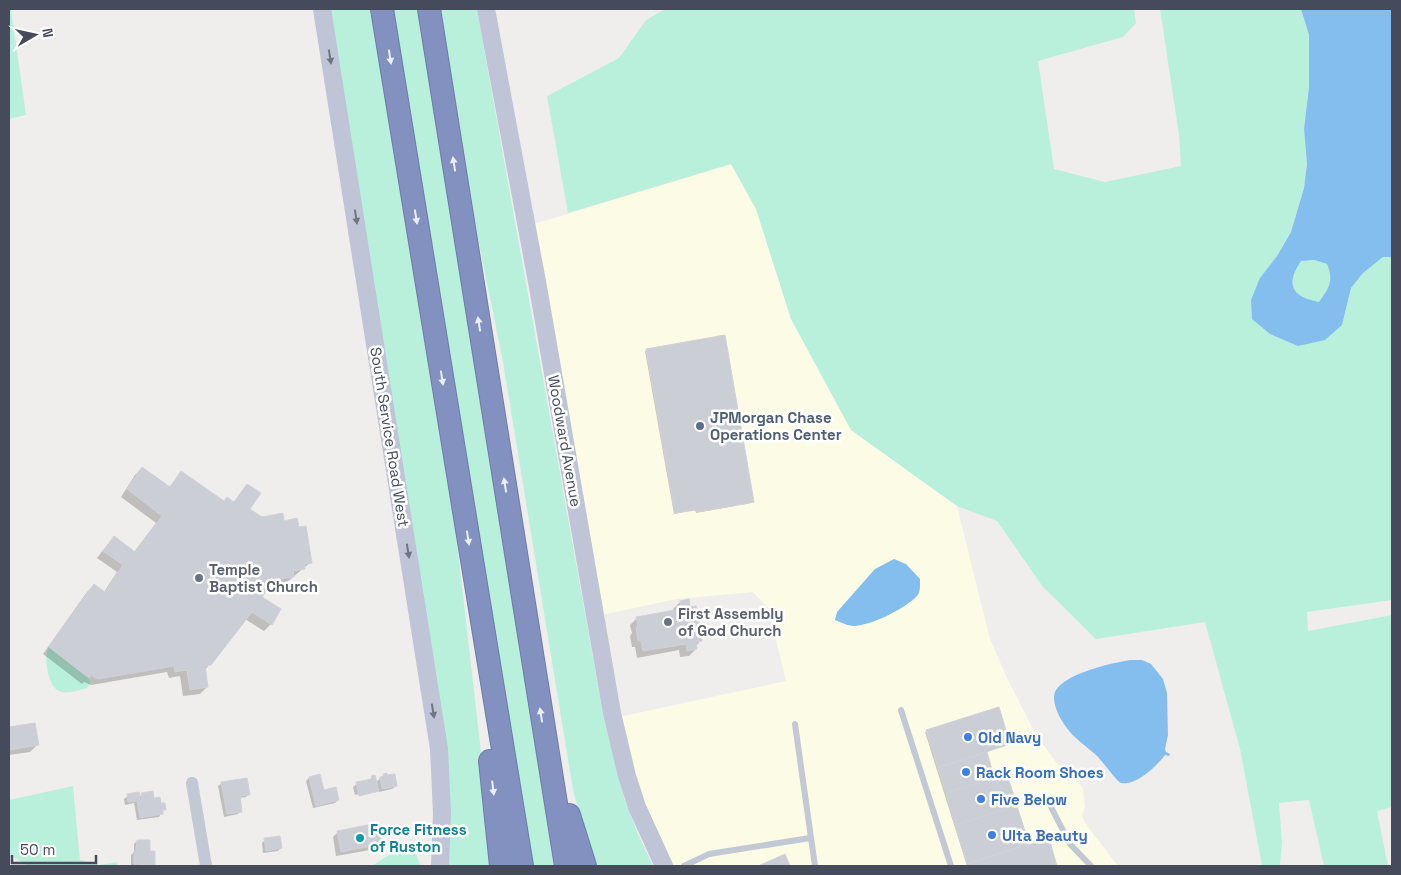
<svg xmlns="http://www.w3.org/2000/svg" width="1401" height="875" font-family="'Space Grotesk',sans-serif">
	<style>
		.commercial { fill: #fcfbe5 }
		.green { fill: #b9f0dc }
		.water { fill: #84beef; fill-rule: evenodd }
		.shadow { fill: #0003 }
		.building { fill: #ccced5; stroke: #d1d1d9 }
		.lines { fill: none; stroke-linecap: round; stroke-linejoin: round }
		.highway-casing { stroke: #6e7caa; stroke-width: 24 }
		.lane { stroke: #c3c8d5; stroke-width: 6 }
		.street { stroke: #c3c8d5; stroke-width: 12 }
		.secondary { stroke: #bfc4d7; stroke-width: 18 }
		.highway { stroke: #8291bf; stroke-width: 22 }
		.oneway { fill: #707586 }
		.oneway2 { fill: #eceef5 }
		.service-dot { fill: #5c6f8a; stroke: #fff; stroke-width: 2 }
		.worship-dot { fill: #6b7280; stroke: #fff; stroke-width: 2 }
		.shop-dot { fill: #3f7fe0; stroke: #fff; stroke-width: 2 }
		.culture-dot { fill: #0f9aa8; stroke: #fff; stroke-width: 2 }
		.labels { text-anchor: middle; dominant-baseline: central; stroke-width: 5; stroke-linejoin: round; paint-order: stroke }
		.service-label { font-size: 15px; font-weight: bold; fill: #4e5e75; stroke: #fff; text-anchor: start }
		.street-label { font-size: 15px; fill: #454b5b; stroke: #fff }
		.worship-label { font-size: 15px; font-weight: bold; fill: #5b616d; stroke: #fff; text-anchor: start }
		.shop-label { font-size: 15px; font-weight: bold; fill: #366cbe; stroke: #fff; text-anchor: start }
		.culture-label { font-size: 15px; font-weight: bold; fill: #0d838f; stroke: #fff; text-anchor: start }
	</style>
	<rect width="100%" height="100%" fill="#f0eeed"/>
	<polygon class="commercial" points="731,164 756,209 791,319 851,430 957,506 990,639 1006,676 1036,735 1059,766 1073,774 1083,789 1085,807 1082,816 1085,823 1118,866 671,866 637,788 619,717 786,681 768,608 753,592 677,599 601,615 531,225"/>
	<g class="green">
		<polygon points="9,9 11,9 26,115 9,119"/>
		<polygon points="327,9 371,9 454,516 494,866 445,866 446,851"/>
		<polygon points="390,9 420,9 560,866 531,866"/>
		<polygon points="439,9 477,9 603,714 624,798 638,834 653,866 595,866 583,827 573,790 503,362 473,214"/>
		<polygon points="665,9 1134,9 1136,23 1123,37 1038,61 1054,169 1105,182 1181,166 1179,135 1160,9 1301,9 1309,35 1309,87 1304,129 1307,164 1304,188 1291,232 1277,256 1260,278 1342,325 1351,288 1363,273 1383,257 1392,257 1392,600 1307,612 1308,631 1392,615 1392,807 1377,811 1388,866 1324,866 1309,800 1279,803 1282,842 1280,866 1262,866 1240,749 1205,622 1096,639 1043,587 997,521 957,506 851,430 791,319 756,209 731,164 568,213 547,96 619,58 646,20"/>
		<path d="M 1314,260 L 1327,264 C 1334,281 1329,287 1319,302 C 1292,297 1285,285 1301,261 Z"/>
		<path d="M 49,647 L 89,678 L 89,680 L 91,682 L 87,688 C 79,690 66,695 59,691 C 48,687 43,656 49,647 Z"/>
		<polygon points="73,786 80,860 99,865 117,862 118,866 28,866 9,854 9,800"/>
		<polygon points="401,847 414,850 421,866 372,866"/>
	</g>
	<g class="water">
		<path d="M 1301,9 L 1392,9 L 1392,257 L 1383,257 L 1363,273 L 1351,288 L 1342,325 L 1325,340 L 1298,346 L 1270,334 L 1252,319 L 1251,300 L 1260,278 L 1277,256 L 1291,232 L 1304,188 L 1307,164 L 1304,129 L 1309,87 L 1309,35 ZM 1314,260 L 1327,264 C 1334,281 1329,288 1319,302 C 1292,297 1285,285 1301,261 Z"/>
		<path d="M 894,559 L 906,564 L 920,579 C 920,586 921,593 915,598 C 902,610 872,625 854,626 C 848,626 840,622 835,620 L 837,612 L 875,569 Z"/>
		<path d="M 1130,660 L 1142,660 L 1151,664 L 1163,679 L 1167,693 L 1168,735 L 1165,749 L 1166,752 L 1170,754 L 1169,756 L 1165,755 C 1157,766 1136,786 1121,783 C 1116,781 1102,760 1096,755 C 1087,747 1077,740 1070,732 C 1062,723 1049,702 1056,690 C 1067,673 1112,663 1130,660 Z"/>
	</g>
	<g class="shadow">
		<polygon points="647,350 753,502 752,503 696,513 695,510 674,514 645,351"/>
		<polygon points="142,468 169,487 181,473 223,502 233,503 247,486 248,509 262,518 283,523 311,562 286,583 268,586 260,597 271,624 264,631 245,619 205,670 207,687 200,694 183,696 180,676 169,678 167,672 91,685 84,682 82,684 43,654 87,592 94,585 104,592 117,572 97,558 107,545 114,538 134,552 156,523 121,497 135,475"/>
		<polygon points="680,602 701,640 696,646 696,649 689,656 680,657 679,650 637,658 635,647 632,647 630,636 632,633 630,625 637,618 674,611 673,609"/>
		<polygon points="998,709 1009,744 986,752 993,775 997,773 999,777 1006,775 1028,846 1048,840 1056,866 967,866 925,732"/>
		<polygon points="34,725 37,745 30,752 9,755 9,729"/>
		<polygon points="384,775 396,786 392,789 379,792 378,789 375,793 375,790 355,795 353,787 357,784 368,781 372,777 375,783"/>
		<polygon points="309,778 323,792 338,800 335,803 313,808 306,781"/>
		<polygon points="222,783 249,794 246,797 239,798 241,811 238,814 224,817 218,786"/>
		<polygon points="142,794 153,799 164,809 159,817 137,820 134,803 125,805 124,799 128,796 139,798"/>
		<polygon points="338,832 381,844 376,849 336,856 333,837"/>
		<polygon points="265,840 281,848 278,851 263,853 262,843"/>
		<polygon points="137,841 153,864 152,866 131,866 131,855 134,852 134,844"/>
	</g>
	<g class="building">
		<polygon points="725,335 754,502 697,512 696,510 675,513 646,349"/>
		<polygon points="142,467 170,487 181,471 224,501 227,497 234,502 247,484 261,493 250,509 262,517 283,513 284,521 297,518 299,527 306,526 312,563 305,564 305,569 293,571 294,577 274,580 262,597 281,609 272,625 252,612 211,665 205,666 208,687 190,690 187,670 175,672 174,666 98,679 91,675 89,678 49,647 94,584 105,592 123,565 103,551 114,536 135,552 162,516 127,489"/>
		<polygon points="689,599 690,607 696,606 702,641 696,642 697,649 687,651 686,644 643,651 641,641 638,641 636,627 638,627 636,617 681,609 680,601"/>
		<polygon points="999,707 1010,744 938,768 926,730"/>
		<polygon points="35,723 39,745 9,750 9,727"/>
		<polygon points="987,752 993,773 998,771 999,776 946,793 938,768"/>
		<polygon points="387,773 387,775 395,774 397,786 382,789 380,777 384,776 383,774"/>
		<polygon points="320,774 324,790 336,787 339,800 316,806 309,777"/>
		<polygon points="1007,774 1017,806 955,825 946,793"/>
		<polygon points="375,775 379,791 359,796 356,782 372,779 371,776"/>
		<polygon points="247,778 250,795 240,796 242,812 227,814 221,782"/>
		<polygon points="153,791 154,798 160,797 161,803 165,803 166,810 163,810 163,814 140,818 137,801 128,802 127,794 139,792 140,800 142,799 141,793"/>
		<polygon points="1017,806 1029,844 967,864 955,825"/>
		<polygon points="378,823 382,844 341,852 337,831"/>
		<polygon points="280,836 282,848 266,851 264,838"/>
		<polygon points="1049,838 1057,866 968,866 967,864"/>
		<polygon points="137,840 150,840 150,851 155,851 155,865 134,864 134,851 136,851"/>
		<polygon points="785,854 790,866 758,866"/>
	</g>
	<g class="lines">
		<g class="highway-casing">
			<g id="highway">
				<polyline points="382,9 522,866"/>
				<polyline points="429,9 566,866"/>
				<polyline points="490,761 501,866"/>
				<polyline points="569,815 585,866"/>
			</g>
		</g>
		<g class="lane">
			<polyline points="901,710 951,866"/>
			<polyline points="795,724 815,866"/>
			<polyline points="1049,803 1070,844 1091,866"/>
			<polyline points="684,866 709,854 810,838"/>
		</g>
		<polyline class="street" points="192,783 206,866"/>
		<g class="secondary">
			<polyline points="322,9 439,749 442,813 440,866"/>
			<polyline points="486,9 538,287 612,713 627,776 637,807 664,866"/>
		</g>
		<use href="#highway" class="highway"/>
	</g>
	<defs><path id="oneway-solid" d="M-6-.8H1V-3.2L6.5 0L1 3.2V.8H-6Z" transform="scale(1.25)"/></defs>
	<g class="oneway">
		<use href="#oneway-solid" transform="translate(330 57) rotate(81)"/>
		<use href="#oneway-solid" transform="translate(356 217) rotate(81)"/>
		<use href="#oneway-solid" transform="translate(408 551) rotate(81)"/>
		<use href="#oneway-solid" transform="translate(433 711) rotate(81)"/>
	</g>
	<g class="oneway2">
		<use href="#oneway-solid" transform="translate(390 57) rotate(81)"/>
		<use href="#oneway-solid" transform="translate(454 164) rotate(-99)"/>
		<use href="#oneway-solid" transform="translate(416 217) rotate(81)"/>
		<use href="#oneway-solid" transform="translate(479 324) rotate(-99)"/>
		<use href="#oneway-solid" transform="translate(442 378) rotate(81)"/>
		<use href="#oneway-solid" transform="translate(505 485) rotate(-99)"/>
		<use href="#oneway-solid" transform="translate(468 538) rotate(81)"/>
		<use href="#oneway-solid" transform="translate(541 715) rotate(-99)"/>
		<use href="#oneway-solid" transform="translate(493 788) rotate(83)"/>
	</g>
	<circle class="service-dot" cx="700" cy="426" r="5"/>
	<g class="worship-dot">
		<circle cx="199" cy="578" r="5"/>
		<circle cx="668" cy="622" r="5"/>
	</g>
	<g class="shop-dot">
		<circle cx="968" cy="737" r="5"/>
		<circle cx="966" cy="772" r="5"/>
		<circle cx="981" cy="799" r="5"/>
		<circle cx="992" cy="835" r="5"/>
	</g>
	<circle class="culture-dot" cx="360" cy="838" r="5"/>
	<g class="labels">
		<g class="service-label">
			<text x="710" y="417">JPMorgan Chase<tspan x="710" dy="17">Operations Center</tspan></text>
		</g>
		<g class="street-label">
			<text transform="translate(390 437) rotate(81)">South Service Road West</text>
			<text transform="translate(565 441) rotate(80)">Woodward Avenue</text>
		</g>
		<g class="worship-label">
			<text x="209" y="569">Temple<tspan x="209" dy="17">Baptist Church</tspan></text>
			<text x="678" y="613">First Assembly<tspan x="678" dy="17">of God Church</tspan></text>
		</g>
		<g class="shop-label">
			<text x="978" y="737">Old Navy</text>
			<text x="976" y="772">Rack Room Shoes</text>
			<text x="991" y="799">Five Below</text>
			<text x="1002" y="835">Ulta Beauty</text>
		</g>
		<g class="culture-label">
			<text x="370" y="829">Force Fitness<tspan x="370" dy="17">of Ruston</tspan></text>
		</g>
	</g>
	<rect width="1401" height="875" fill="none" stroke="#454b5b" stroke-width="20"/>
	<g transform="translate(35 35) rotate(81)" stroke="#ffffff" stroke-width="4" paint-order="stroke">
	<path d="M0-4L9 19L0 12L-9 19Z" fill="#454b5b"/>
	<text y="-8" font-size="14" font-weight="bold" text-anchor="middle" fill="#454b5b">N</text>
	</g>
	<path d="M12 855v8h84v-8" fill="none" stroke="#454b5b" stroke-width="2.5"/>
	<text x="20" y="855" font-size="15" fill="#454b5b" stroke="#ffffff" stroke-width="4" paint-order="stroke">50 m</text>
</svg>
